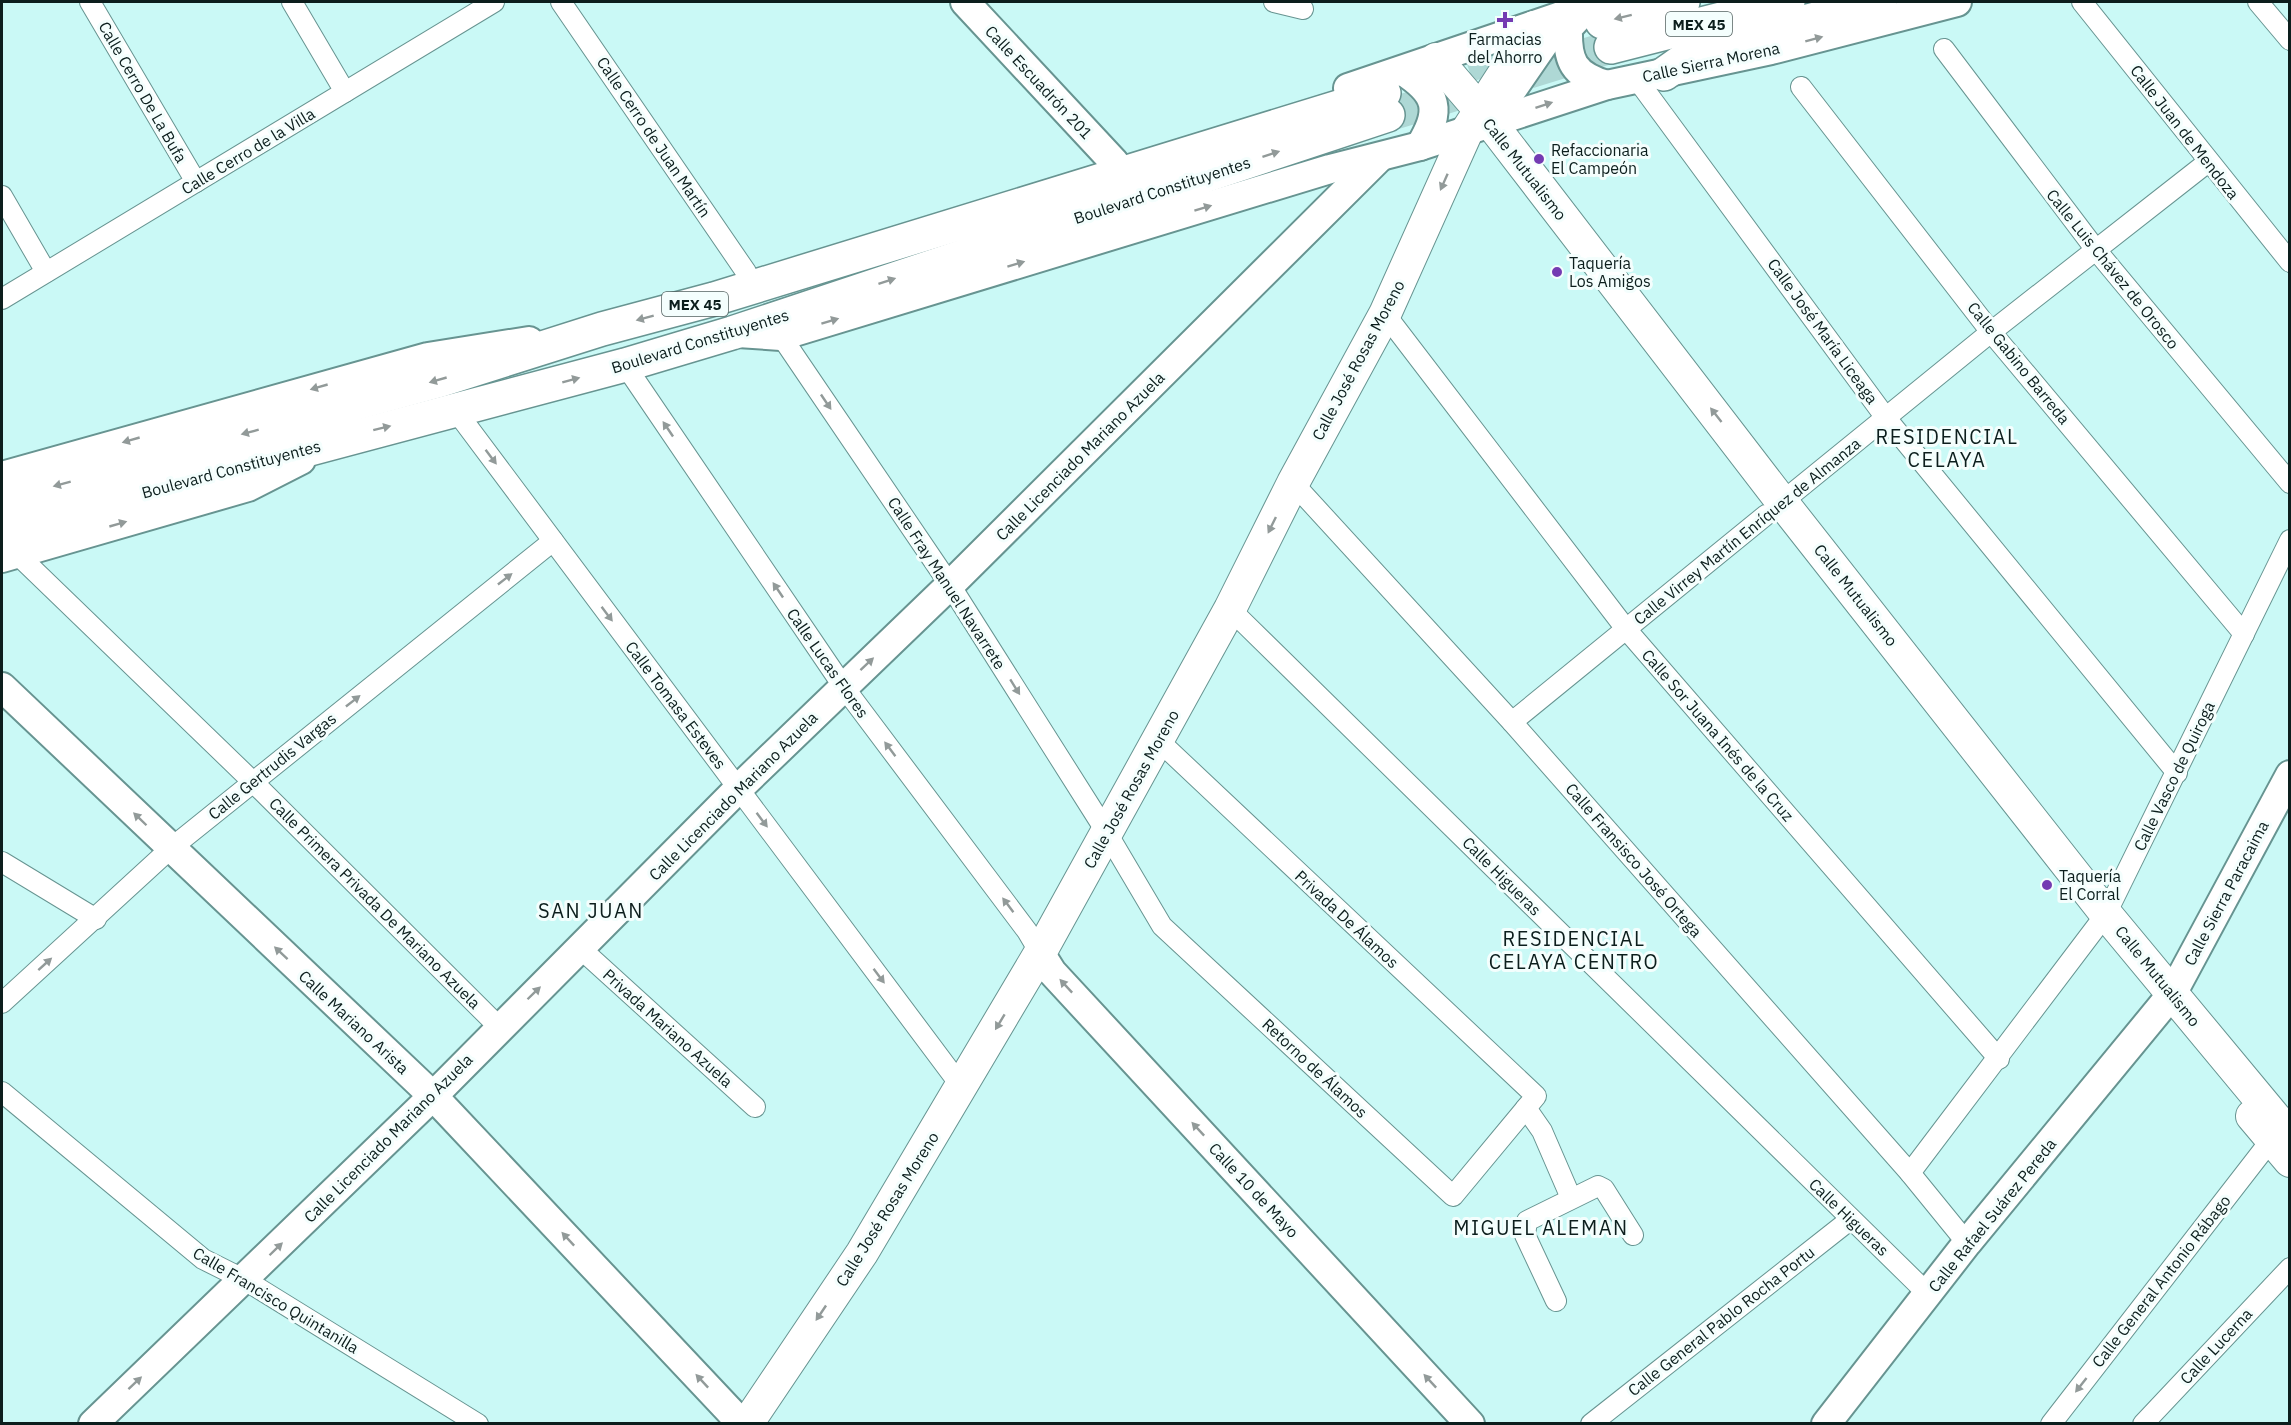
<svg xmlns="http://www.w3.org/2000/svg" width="2291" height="1425" font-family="'IBM Plex Sans',sans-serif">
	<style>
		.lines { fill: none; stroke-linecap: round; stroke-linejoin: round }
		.highway-tunnel { stroke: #aed8d5; stroke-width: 33; stroke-dasharray: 33 16; stroke-linecap: butt }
		.street-casing { stroke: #679491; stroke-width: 22 }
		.secondary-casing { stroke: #679491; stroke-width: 32 }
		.primary-casing { stroke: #679491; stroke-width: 34 }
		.highway-casing { stroke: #679491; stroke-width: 36 }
		.street { stroke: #fff; stroke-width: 20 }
		.secondary { stroke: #fff; stroke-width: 28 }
		.primary { stroke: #fff; stroke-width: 32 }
		.highway { stroke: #fff; stroke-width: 33 }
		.oneway { fill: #929a99 }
		.poi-dot { fill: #743bb2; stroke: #f4fefd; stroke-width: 2 }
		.labels { text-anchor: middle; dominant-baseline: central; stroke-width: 6; stroke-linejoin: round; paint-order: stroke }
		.shield { fill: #f4fefd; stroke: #526160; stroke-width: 1.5 }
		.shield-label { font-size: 15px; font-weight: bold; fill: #0c1e1d }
		.poi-label { font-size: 16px; fill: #0c1e1d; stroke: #f4fefd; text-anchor: start }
		.street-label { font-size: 16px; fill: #0c1e1d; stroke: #f4fefd }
		.quarter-label { font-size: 20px; letter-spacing: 1.5px; fill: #0c1e1d; stroke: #f4fefd }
	</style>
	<rect width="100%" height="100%" fill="#caf9f6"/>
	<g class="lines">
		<g class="highway-tunnel">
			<polyline points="1421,81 1538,43"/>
			<polyline points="1388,115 1611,47"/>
		</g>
		<g class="street-casing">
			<g id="street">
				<polyline points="90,2 196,182"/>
				<polyline points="292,2 345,92"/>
				<polyline points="561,2 746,272"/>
				<polyline points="1274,2 1303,9"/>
				<polyline points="2082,2 2290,262"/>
				<polyline points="2258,2 2290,40"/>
				<polyline points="1944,49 2096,250 2290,483"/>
				<polyline points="1636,78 1886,418 2177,773"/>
				<polyline points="1801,87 1991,332 2244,634"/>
				<polyline points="2,196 46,272"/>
				<polyline points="2,299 494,2"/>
				<polyline points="1385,314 1626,629 1999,1059"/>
				<polyline points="781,336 950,585 1107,833 1162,926 1453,1196 1536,1096 1159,741"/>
				<polyline points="625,365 843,686 1027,931 1040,953"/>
				<polyline points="456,411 961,1086"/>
				<polyline points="1293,483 1512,722 1910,1173 1967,1243"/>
				<polyline points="1782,502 1991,332 2208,162"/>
				<polyline points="17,554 252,781 499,1027"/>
				<polyline points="1230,609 1928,1294"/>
				<polyline points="1512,722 1766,515"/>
				<polyline points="2,862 96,919"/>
				<polyline points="581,949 755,1107"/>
				<polyline points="2,1003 170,849 553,541"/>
				<polyline points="2,1092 203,1259 245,1280 478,1424"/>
				<polyline points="1526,1108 1542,1131 1571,1198"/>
				<polyline points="1910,1173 2106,914 2290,540"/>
				<polyline points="1556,1301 1525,1235 1527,1221 1598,1186 1604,1189 1633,1235"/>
				<polyline points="1591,1424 1851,1219"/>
				<polyline points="2051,1424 2278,1131"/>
				<polyline points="2143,1424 2290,1268"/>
			</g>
		</g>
		<g class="secondary-casing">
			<g id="secondary">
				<polyline points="965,2 1114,162"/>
				<path d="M 1583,12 L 1568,28 C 1567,61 1573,75 1607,85"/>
				<path d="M 1403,71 C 1438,94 1442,110 1420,146"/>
				<polyline points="1348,88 1602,2"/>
				<polyline points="1494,116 1565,13"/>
				<polyline points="738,333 781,336 1330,169 1420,146 1607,85 1771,50 1957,2"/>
				<polyline points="2,476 428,357 529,341"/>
				<polyline points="2,558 248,487 301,460"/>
				<polyline points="2,687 433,1096 742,1424"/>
				<polyline points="1040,953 1052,972 1470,1424"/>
				<polyline points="93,1424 433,1096 738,789 950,585 1380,157"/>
				<polyline points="1826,1424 1967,1243 2172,994 2290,775"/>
			</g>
		</g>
		<g class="primary-casing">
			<g id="primary">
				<polyline points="1436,59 1490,122 1782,502 2106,914 2282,1126 2290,1124"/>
				<polyline points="2252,1116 2290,1161"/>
				<polyline points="747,1424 862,1253 1040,953 1230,609 1293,483 1385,314 1468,129 1534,27"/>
			</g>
		</g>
		<g class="highway-casing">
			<g id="highway">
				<polyline points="1602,22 1683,2"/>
				<polyline points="1611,47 1788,2"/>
				<polyline points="1664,74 1698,50 1880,2"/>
				<polyline points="2,500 441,380 602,329 714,299 1384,93"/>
				<polyline points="2,531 625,365 732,333 1388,115"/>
			</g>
		</g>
		<use href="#street" class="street"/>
		<use href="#secondary" class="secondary"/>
		<use href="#primary" class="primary"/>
		<use href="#highway" class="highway"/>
	</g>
	<defs><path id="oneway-solid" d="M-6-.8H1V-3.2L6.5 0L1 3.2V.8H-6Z" transform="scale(1.5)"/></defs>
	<g class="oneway">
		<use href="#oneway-solid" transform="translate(1623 17) rotate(166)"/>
		<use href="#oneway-solid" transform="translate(1814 39) rotate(-15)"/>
		<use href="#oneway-solid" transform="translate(1544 105) rotate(-18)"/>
		<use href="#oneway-solid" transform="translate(1271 154) rotate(-18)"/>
		<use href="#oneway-solid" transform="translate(1444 182) rotate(114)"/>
		<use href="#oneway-solid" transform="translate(1203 208) rotate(-17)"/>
		<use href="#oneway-solid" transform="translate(1016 264) rotate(-17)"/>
		<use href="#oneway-solid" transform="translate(887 281) rotate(-18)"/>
		<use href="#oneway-solid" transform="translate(645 318) rotate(165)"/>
		<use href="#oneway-solid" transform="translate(830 321) rotate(-17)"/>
		<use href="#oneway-solid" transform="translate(438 380) rotate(164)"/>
		<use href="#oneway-solid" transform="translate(571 380) rotate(-15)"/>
		<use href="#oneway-solid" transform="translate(319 387) rotate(164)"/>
		<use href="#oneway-solid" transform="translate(826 402) rotate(56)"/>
		<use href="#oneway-solid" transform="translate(1716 415) rotate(-128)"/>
		<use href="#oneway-solid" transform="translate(382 428) rotate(-14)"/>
		<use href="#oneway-solid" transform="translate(668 429) rotate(-124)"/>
		<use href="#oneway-solid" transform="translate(250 432) rotate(165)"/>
		<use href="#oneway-solid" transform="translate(131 440) rotate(164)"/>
		<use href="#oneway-solid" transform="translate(491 457) rotate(53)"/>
		<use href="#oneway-solid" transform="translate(62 484) rotate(165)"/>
		<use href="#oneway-solid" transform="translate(118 524) rotate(-16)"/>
		<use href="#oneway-solid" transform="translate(1272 525) rotate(116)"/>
		<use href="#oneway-solid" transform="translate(505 579) rotate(-38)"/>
		<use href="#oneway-solid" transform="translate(778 590) rotate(-124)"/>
		<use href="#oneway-solid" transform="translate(607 614) rotate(53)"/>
		<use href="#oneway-solid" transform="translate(867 664) rotate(-43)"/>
		<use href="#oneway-solid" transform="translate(1015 687) rotate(58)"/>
		<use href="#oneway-solid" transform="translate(353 701) rotate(-38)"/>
		<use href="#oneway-solid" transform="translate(890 749) rotate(-127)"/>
		<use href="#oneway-solid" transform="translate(140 819) rotate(-136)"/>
		<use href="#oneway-solid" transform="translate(762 820) rotate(53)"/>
		<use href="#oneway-solid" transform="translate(1008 905) rotate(-127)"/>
		<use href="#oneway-solid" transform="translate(281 953) rotate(-137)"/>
		<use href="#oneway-solid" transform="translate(45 964) rotate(-42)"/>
		<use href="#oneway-solid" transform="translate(879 976) rotate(53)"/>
		<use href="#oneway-solid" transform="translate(1066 986) rotate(-133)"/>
		<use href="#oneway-solid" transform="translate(534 993) rotate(-44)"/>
		<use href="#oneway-solid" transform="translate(1000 1022) rotate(121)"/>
		<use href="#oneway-solid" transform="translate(1198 1129) rotate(-133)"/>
		<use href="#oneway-solid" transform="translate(568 1239) rotate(-133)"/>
		<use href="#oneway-solid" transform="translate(276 1249) rotate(-44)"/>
		<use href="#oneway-solid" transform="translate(821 1313) rotate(124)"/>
		<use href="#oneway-solid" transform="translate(702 1381) rotate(-133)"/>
		<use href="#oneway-solid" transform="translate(1430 1381) rotate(-133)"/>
		<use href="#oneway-solid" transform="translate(135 1383) rotate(-43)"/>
		<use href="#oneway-solid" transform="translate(2081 1385) rotate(128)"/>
	</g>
	<g class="poi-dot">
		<path d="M1502 11h6v6h6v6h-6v6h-6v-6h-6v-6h6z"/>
		<circle cx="1539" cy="159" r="6"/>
		<circle cx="1557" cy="272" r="6"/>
		<circle cx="2047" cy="885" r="6"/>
	</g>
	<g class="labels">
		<g class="shield">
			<rect x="1666" y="12" width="66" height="24" rx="4.5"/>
			<rect x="662" y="292" width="66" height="24" rx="4.5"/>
		</g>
		<g class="shield-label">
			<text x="1699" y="24">MEX 45</text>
			<text x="695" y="304">MEX 45</text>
		</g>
		<g class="poi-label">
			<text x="1505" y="39" text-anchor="middle">Farmacias<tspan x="1505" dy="18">del Ahorro</tspan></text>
			<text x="1551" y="150">Refaccionaria<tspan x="1551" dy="18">El Campeón</tspan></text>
			<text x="1569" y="263">Taquería<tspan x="1569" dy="18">Los Amigos</tspan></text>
			<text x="2059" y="876">Taquería<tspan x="2059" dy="18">El Corral</tspan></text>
		</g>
		<g class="street-label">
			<text transform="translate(1711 62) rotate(-12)">Calle Sierra Morena</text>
			<text transform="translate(1039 82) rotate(47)">Calle Escuadrón 201</text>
			<text transform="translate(143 92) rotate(60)">Calle Cerro De La Bufa</text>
			<text transform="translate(2185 132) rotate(52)">Calle Juan de Mendoza</text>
			<text transform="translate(654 137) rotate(56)">Calle Cerro de Juan Martín</text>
			<text transform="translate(248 151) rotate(-31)">Calle Cerro de la Villa</text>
			<text transform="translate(1525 169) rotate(52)">Calle Mutualismo</text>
			<text transform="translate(1162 190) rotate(-18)">Boulevard Constituyentes</text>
			<text transform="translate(2113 269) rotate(51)">Calle Luis Chávez de Orosco</text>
			<text transform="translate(1823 331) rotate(54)">Calle José María Liceaga</text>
			<text transform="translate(700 341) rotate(-17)">Boulevard Constituyentes</text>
			<text transform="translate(1358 360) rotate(-62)">Calle José Rosas Moreno</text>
			<text transform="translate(2019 363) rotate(51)">Calle Gabino Barreda</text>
			<text transform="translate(1080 456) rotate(-45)">Calle Licenciado Mariano Azuela</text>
			<text transform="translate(231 469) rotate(-15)">Boulevard Constituyentes</text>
			<text transform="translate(1747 531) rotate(-39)">Calle Virrey Martín Enríquez de Almanza</text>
			<text transform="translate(947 583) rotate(57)">Calle Fray Manuel Navarrete</text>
			<text transform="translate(1856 595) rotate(52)">Calle Mutualismo</text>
			<text transform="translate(828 663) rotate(55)">Calle Lucas Flores</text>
			<text transform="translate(676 705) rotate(53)">Calle Tomasa Esteves</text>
			<text transform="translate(1718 735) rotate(49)">Calle Sor Juana Inés de la Cruz</text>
			<text transform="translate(272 766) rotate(-39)">Calle Gertrudis Vargas</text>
			<text transform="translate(2174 776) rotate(-64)">Calle Vasco de Quiroga</text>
			<text transform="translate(1131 789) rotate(-61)">Calle José Rosas Moreno</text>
			<text transform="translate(733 796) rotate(-45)">Calle Licenciado Mariano Azuela</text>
			<text transform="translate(1634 860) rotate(49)">Calle Fransisco José Ortega</text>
			<text transform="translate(1502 876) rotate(45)">Calle Higueras</text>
			<text transform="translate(2226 893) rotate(-62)">Calle Sierra Paracaima</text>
			<text transform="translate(375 903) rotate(45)">Calle Primera Privada De Mariano Azuela</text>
			<text transform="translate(1347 919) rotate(43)">Privada De Álamos</text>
			<text transform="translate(2158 976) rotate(51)">Calle Mutualismo</text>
			<text transform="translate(354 1022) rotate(43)">Calle Mariano Arista</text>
			<text transform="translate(668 1028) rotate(42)">Privada Mariano Azuela</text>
			<text transform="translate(1315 1068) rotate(43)">Retorno de Álamos</text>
			<text transform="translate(388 1138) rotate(-45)">Calle Licenciado Mariano Azuela</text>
			<text transform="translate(1254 1190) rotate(47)">Calle 10 de Mayo</text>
			<text transform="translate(887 1209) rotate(-58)">Calle José Rosas Moreno</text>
			<text transform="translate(1992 1215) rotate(-51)">Calle Rafael Suárez Pereda</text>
			<text transform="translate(1849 1217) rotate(44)">Calle Higueras</text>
			<text transform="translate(2161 1281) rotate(-52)">Calle General Antonio Rábago</text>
			<text transform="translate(276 1300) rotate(31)">Calle Francisco Quintanilla</text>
			<text transform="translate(1721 1321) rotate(-38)">Calle General Pablo Rocha Portu</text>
			<text transform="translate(2216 1346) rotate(-47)">Calle Lucerna</text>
		</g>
		<g class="quarter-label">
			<text x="1947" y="436">RESIDENCIAL<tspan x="1947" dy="23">CELAYA</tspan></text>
			<text x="591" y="910">SAN JUAN</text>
			<text x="1574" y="938">RESIDENCIAL<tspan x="1574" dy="23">CELAYA CENTRO</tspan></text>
			<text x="1541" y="1227">MIGUEL ALEMAN</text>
		</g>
	</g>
	<rect width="2291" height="1425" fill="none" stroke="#0c1e1d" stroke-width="6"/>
</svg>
